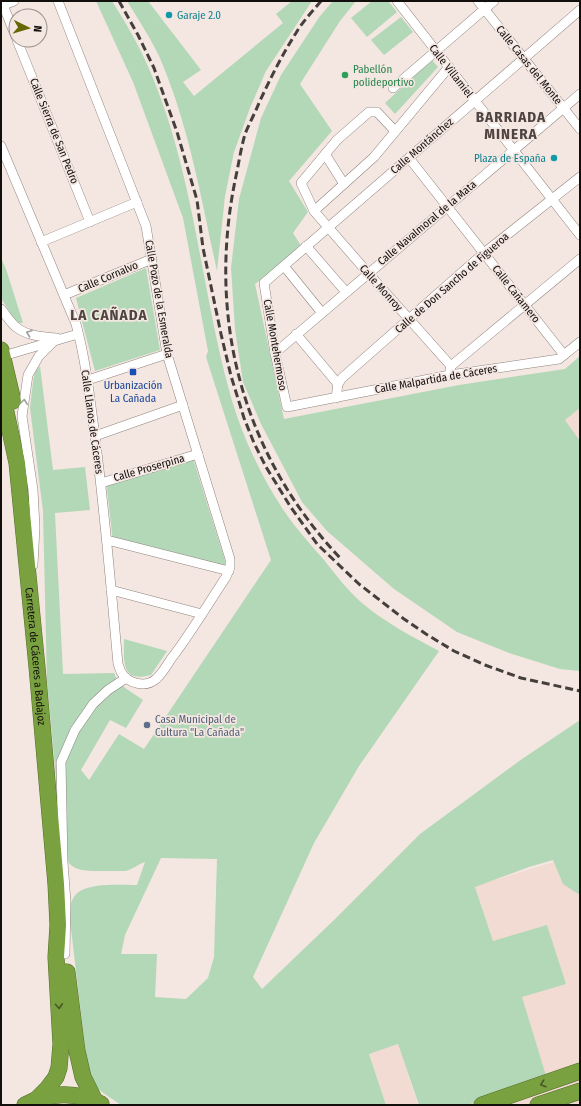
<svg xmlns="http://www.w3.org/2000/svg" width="581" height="1106" font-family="'Fira Sans Condensed',sans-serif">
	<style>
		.built { fill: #f1dbd2 }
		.green { fill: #b3d8b7; fill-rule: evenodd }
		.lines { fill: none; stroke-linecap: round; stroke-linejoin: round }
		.street-casing { stroke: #90847e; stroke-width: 10 }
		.highway-casing { stroke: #566e2d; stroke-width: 17 }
		.street { stroke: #fff; stroke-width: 9 }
		.highway { stroke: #7aa13f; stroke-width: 16 }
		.rail { stroke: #453f3c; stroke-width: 3; stroke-dasharray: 8 4; stroke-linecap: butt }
		.oneway { stroke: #a09f9e }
		.oneway2 { stroke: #465826 }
		.culture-dot { fill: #0f9aa8; stroke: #f4e6e1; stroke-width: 1.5 }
		.leisure-dot { fill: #2e9e5b; stroke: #f4e6e1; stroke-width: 1.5 }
		.transit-dot { fill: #1a4fb4; stroke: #f4e6e1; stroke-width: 1.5 }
		.service-dot { fill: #5c6f8a; stroke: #f4e6e1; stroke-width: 1.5 }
		.labels { text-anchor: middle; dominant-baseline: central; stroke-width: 3.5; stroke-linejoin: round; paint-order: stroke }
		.culture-label { font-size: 11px; fill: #0d838f; stroke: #f4e6e1; text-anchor: start }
		.street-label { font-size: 11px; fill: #120e0c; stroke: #f4e6e1 }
		.leisure-label { font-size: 11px; fill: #27864d; stroke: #f4e6e1; text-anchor: start }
		.transit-label { font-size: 11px; fill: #164399; stroke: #f4e6e1 }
		.service-label { font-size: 11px; fill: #4e5e75; stroke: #f4e6e1; text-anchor: start }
		.district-label { font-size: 15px; font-weight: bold; letter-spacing: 1px; fill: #4f4440; stroke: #f4e6e1 }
	</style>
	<rect width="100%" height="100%" fill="#f4e6e1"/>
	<g class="built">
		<polygon points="580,408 580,441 565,420"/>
		<polygon points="580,854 580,1105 458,1105 493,941 475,886"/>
		<polygon points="398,1044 418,1105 386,1105 369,1054"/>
	</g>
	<g class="green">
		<path d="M 96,1 L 112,1 C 128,26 142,51 153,78 C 194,178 201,287 229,390 C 241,435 266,489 295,526 C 304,537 314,549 324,560 C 336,575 348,591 362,603 C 384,622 413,637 439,651 L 359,766 L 314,843 L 253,977 L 262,989 L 334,920 L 420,834 L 522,759 L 580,720 L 580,895 L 563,884 L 553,860 L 529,867 L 475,887 L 493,941 L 547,925 L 566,984 L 522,997 L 547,1079 L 467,1105 L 419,1105 L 398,1044 L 369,1054 L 386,1105 L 121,1105 C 99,1089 95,1092 87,1064 L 69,912 C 70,904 73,895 80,891 C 94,883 121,885 137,885 L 145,862 C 138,864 132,870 125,871 C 118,871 110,871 102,871 C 85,871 70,872 63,853 L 47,682 L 43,511 L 30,408 L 33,382 L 35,372 L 40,366 L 53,470 L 85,467 L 90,510 L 55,513 L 63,674 L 114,673 C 118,686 132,692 143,700 L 126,728 L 110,720 L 81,770 L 89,780 L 119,734 L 144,749 L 271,560 L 206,357 L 208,351 L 183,218 L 133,82 ZM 161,858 L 217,859 L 214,957 L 208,978 L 186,999 L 155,997 L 157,954 L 121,954 L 125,935 Z"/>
		<path d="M 127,1 L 148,1 L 201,70 L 183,82 L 194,96 L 283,23 L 276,14 L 292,1 L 312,1 L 266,71 L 250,108 L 234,152 L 225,196 L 217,271 C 201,198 189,125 159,56 C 150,37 138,19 127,1 Z"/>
		<polygon points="333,1 356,1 340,21 300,84 332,131 289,181 308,212 293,233 303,249 255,284 284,419 459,385 565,369 580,356 580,408 565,420 580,441 580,671 560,669 509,653 457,632 394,589 327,531 302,502 261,424 243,382 235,329 231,268 239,199 261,118 281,75 320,16"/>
		<polygon points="372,1 388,1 397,12 367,37 351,18"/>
		<polygon points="401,17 413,32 384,55 371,40"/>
		<polygon points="432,60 438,67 395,114 385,103"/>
		<polygon points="1,258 6,269 23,323 19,323 12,316 1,298"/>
		<polygon points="146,268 160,350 95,371 76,298"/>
		<polygon points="191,452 226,564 222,570 113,542 106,480"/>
		<path d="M 124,639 L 167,651 L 151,675 C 121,683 124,662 124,639 Z"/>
	</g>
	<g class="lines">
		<g class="street-casing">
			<g id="street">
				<polyline points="397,1 580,235"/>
				<polyline points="478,1 580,129"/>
				<polyline points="3,5 16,37"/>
				<polyline points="1,6 14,1"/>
				<polyline points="580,10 264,283 275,353 287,407 450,375 559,359 580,342"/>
				<polyline points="17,40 90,222"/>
				<polyline points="449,67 374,157 314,211 368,273 451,366"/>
				<polyline points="393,88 494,1"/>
				<path d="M 1,146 L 76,324 C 86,361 90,399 95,437 C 105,513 111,588 118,664 C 119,666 120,670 121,672 C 128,684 146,688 156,679 C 162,674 167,665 171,659 C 191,633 208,604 226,577 L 230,567 L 230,559 L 167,354 L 146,226 L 58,1"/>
				<polyline points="325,154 344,184"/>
				<polyline points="409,158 564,355"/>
				<polyline points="314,211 301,183 337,140 369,112 377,112 395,131"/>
				<polyline points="41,242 137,202"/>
				<polyline points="306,246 346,292"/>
				<polyline points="284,266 322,313"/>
				<polyline points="64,295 152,259"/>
				<path d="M 1,309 C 6,315 10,322 16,327 C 27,336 43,337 57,338"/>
				<polyline points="296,334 338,384"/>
				<polyline points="275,353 580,94"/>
				<polyline points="1,360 3,356 78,334"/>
				<polyline points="450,371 451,366 580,259"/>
				<polyline points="88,380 167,354"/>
				<polyline points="336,398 338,384 342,378 484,253 580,177"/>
				<polyline points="95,436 183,405"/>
				<polyline points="101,483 198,454"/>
				<polyline points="107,540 229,571"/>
				<polyline points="33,565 35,527 33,490 22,416 28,375 39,356 54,341"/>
				<polyline points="111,590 202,614"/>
				<polyline points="65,954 66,902 63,862 61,762 75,730 93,704 108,690 126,678"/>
			</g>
		</g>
		<g class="highway-casing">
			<g id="highway">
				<polyline points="1,350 13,401"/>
				<path id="s1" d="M 1,389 L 17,463 L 37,667 L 56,884 L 58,925 L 56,957 L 61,1044 L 59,1068 L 56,1077 L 47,1089 L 36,1100"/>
				<polyline points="67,972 77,1051 83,1077 95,1101"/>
				<path d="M 25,1105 C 49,1092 77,1091 101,1104"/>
				<polyline points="482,1105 580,1071"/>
				<polyline points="538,1105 580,1091"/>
			</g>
		</g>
		<use href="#street" class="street"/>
		<use href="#highway" class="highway"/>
		<g class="rail">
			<polyline points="119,1 138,35 154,68 177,132 197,200 203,248 221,334 231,376 244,418 254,443 266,467 290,506 317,544 359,584 404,619 426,634 454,651 485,665 521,678 580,691"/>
			<path d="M 321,1 C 313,11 303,21 296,33 C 282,55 270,79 259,103 C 255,113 249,124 245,134 C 241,148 239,162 236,176 C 206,317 242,455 342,560"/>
		</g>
	</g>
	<defs><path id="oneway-chevron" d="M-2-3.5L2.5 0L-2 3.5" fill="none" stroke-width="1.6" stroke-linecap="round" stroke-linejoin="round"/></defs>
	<g class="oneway">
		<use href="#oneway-chevron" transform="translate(29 333) rotate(-160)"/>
		<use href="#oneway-chevron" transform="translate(24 402) rotate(-83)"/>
	</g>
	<g class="oneway2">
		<use href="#oneway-chevron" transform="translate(59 1006) rotate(86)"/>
		<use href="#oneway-chevron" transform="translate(543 1084) rotate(161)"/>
	</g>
	<g class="culture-dot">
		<circle cx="169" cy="15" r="4"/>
		<circle cx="554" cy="158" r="4"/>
	</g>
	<circle class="leisure-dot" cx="345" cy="75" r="4"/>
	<rect class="transit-dot" x="129" y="368" width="8" height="8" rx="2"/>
	<circle class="service-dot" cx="147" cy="725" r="4"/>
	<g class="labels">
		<g class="culture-label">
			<text x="177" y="15">Garaje 2.0</text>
			<text x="546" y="158" text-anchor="end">Plaza de España</text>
		</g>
		<g class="street-label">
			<text transform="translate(529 65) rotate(51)">Calle Casas del Monte</text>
			<text transform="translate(451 71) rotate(52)">Calle Villamiel</text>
			<text transform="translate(54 131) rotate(68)">Calle Sierra de San Pedro</text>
			<text transform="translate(422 146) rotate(-41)">Calle Montánchez</text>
			<text transform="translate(427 223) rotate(-40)">Calle Navalmoral de la Mata</text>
			<text transform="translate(108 277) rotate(-23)">Calle Cornalvo</text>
			<text transform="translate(452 283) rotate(-41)">Calle de Don Sancho de Figueroa</text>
			<text transform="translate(381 288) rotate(48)">Calle Monroy</text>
			<text transform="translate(516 294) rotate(52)">Calle Cañamero</text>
			<text transform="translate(159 299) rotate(80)">Calle Pozo de la Esmeralda</text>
			<text transform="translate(275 345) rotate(80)">Calle Montehermoso</text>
			<text transform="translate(436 379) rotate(-10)">Calle Malpartida de Cáceres</text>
			<text transform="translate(92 422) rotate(82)">Calle Llanos de Cáceres</text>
			<text transform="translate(149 468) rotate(-16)">Calle Proserpina</text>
			<text stroke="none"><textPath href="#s1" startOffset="270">Carretera de Cáceres a Badajoz</textPath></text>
		</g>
		<g class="leisure-label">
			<text x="353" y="69">Pabellón<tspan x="353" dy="13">polideportivo</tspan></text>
		</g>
		<g class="transit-label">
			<text x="133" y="385">Urbanización<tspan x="133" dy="13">La Cañada</tspan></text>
		</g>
		<g class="service-label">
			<text x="155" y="719">Casa Municipal de<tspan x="155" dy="13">Cultura "La Cañada"</tspan></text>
		</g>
		<g class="district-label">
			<text x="511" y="117">BARRIADA<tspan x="511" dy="17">MINERA</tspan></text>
			<text x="109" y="315">LA CAÑADA</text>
		</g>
	</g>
	<rect width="581" height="1106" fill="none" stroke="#120e0c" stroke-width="4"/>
	<g transform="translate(28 28) rotate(95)"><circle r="19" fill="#f4e6e1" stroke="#9a908c"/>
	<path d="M0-3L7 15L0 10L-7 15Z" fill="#686600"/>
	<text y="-6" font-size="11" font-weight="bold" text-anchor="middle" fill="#120e0c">N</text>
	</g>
</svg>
